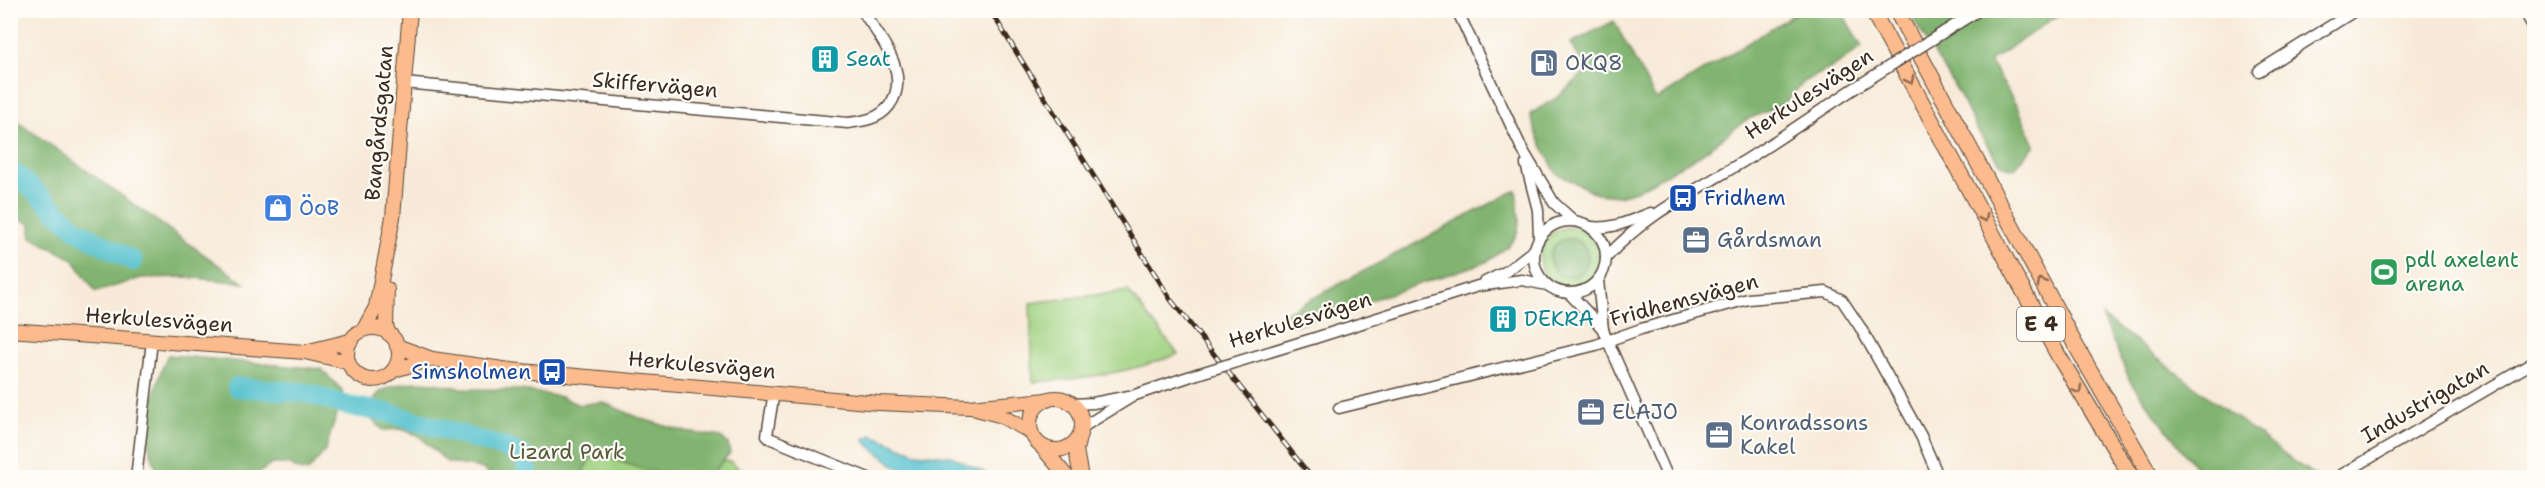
<svg xmlns="http://www.w3.org/2000/svg" width="2545" height="488" font-family="'Shantell Sans',sans-serif">
	<style>
		.green { fill: #a0d281; stroke: #6e7e50; stroke-width: 1.5; fill-rule: evenodd }
		.forest { fill: #80b46f; stroke: #5e6f46; stroke-width: 1.5 }
		.water { fill: #54c1ce; stroke: #487676; stroke-width: 1.5 }
		.lines { fill: none; stroke-linecap: round; stroke-linejoin: round }
		.river { stroke: #54c1ce; stroke-width: 20 }
		.minor-casing { stroke: #57473a; stroke-width: 13 }
		.major-casing { stroke: #57473a; stroke-width: 16 }
		.highway-casing { stroke: #57473a; stroke-width: 17 }
		.minor { stroke: #fff; stroke-width: 10 }
		.major { stroke: #fbbb8d; stroke-width: 14 }
		.highway { stroke: #fbbb8d; stroke-width: 15 }
		.rail-casing { stroke: #3b2a1e; stroke-width: 5 }
		.rail { stroke: #fdfcf7; stroke-width: 3; stroke-dasharray: 9; stroke-linecap: butt }
		.minor-bridge-casing { stroke: #57473a; stroke-width: 13; stroke-linecap: butt }
		.minor-bridge { stroke: #fff; stroke-width: 10 }
		.oneway { stroke: #916b50 }
		.labels { text-anchor: middle; dominant-baseline: central; stroke-width: 4.5; stroke-linejoin: round; paint-order: stroke }
		.shield { fill: #fdfcf7; stroke: #75695f; stroke-width: 1.5 }
		.shield-label { font-size: 20px; font-weight: bold; fill: #3b2a1e }
		.culture-label { font-size: 21px; fill: #0d838f; stroke: #fdfcf7; text-anchor: start }
		.service-label { font-size: 21px; fill: #4e5e75; stroke: #fdfcf7; text-anchor: start }
		.street-label { font-size: 21px; fill: #3b2a1e; stroke: #fdfcf7 }
		.transit-label { font-size: 21px; fill: #164399; stroke: #fdfcf7; text-anchor: start }
		.shop-label { font-size: 21px; fill: #366cbe; stroke: #fdfcf7; text-anchor: start }
		.leisure-label { font-size: 21px; fill: #27864d; stroke: #fdfcf7; text-anchor: start }
		.park-label { font-size: 21px; fill: #595c3c; stroke: #fdfcf7 }
	</style>
	<rect width="100%" height="100%" fill="#fdfcf7"/>
	<filter id="ink" filterUnits="userSpaceOnUse"><feTurbulence type="fractalNoise" baseFrequency=".0167" numOctaves="2"/><feDisplacementMap in="SourceGraphic" scale="12" xChannelSelector="R" yChannelSelector="G"/><feConvolveMatrix kernelMatrix="1 2 1 2 8 2 1 2 1" color-interpolation-filters="sRGB"/></filter>
	<filter id="wash" filterUnits="userSpaceOnUse"><feTurbulence type="fractalNoise" baseFrequency=".008" numOctaves="4" result="noise"/><feDisplacementMap in="SourceGraphic" scale="24" xChannelSelector="R" yChannelSelector="G"/><feGaussianBlur stdDeviation="1.35" result="paint"/><feColorMatrix in="noise" values="0 0 0 0 0 0 0 0 0 0 0 0 0 0 0 0 0 1.4 0 .05"/><feComposite in="paint" operator="in"/></filter>
	<g filter="url(#wash)">
		<rect width="100%" height="100%" fill="#f8ead8"/>
		<g class="green">
			<path d="M 1569,227 C 1608,231 1610,284 1573,288 C 1533,291 1527,233 1569,227 ZM 1570,239 L 1584,246 L 1587,262 L 1582,271 L 1567,277 L 1557,272 Z"/>
			<path d="M 1128,291 L 1178,354 C 1129,373 1085,379 1033,382 L 1030,303 Z"/>
			<polygon points="544,422 731,462 749,477 538,478"/>
		</g>
		<g class="forest">
			<polygon points="1801,10 1841,11 1862,47 1837,65 1805,81 1782,105 1746,120 1700,155 1636,191 1619,196 1597,194 1556,173 1538,137 1530,114 1558,97 1586,71 1571,43 1614,21 1656,100"/>
			<polygon points="1908,11 2064,11 1990,61 2020,112 2035,145 2014,169 2002,165 1979,133 1957,90"/>
			<polygon points="10,116 244,283 186,277 141,278 96,292 73,259 31,237 31,224 11,215"/>
			<path d="M 1516,190 C 1521,232 1524,238 1486,262 L 1295,325 L 1288,321 L 1285,313 Z"/>
			<circle cx="1569" cy="258" r="19"/>
			<polygon points="2102,316 2297,464 2318,477 2203,477 2131,383"/>
			<path d="M 168,355 L 321,369 L 342,390 L 342,397 L 325,451 L 308,471 L 299,470 L 288,464 L 272,464 L 253,477 L 158,477 C 157,465 151,458 149,446 C 144,426 158,374 168,355 Z"/>
			<path d="M 416,382 L 435,383 L 465,389 L 521,390 L 561,397 L 579,405 L 602,402 L 642,419 L 686,432 L 721,437 L 728,444 L 730,453 L 712,473 L 702,475 L 648,471 L 606,457 L 591,458 L 584,469 L 583,477 L 494,477 L 481,468 L 447,462 L 418,435 L 401,429 L 383,430 L 370,418 C 370,387 391,386 416,382 Z"/>
		</g>
		<polygon class="water" points="872,435 916,453 951,456 993,477 910,477 868,445 864,439"/>
		<g class="lines">
			<g class="river">
				<polyline points="17,175 77,230 133,261"/>
				<polyline points="237,387 307,393 348,406 389,413 509,449 524,456 529,478"/>
			</g>
		</g>
	</g>
	<g filter="url(#ink)">
		<g class="lines">
			<g class="minor-casing">
				<g id="minor">
					<polyline points="1457,10 1522,149 1554,203 1574,221"/>
					<polyline points="2524,10 2534,28"/>
					<polyline points="1944,32 1979,10"/>
					<polyline points="2259,71 2356,10"/>
					<path d="M 403,83 L 848,123 C 864,121 879,119 889,106 C 913,74 879,37 862,10"/>
					<polyline points="1526,164 1538,210 1539,238"/>
					<circle cx="1570" cy="257" r="36"/>
					<path d="M 1591,227 C 1613,230 1631,220 1651,213"/>
					<path d="M 1606,258 C 1646,213 1699,189 1749,158 C 1787,134 1824,108 1861,84"/>
					<polyline points="1598,280 1603,330 1668,478"/>
					<polyline points="1485,282 1507,271 1535,249"/>
					<polyline points="1569,293 1603,329"/>
					<polyline points="1315,338 1478,286 1522,280 1547,285"/>
					<polyline points="774,392 767,435 769,438 868,478"/>
					<polyline points="1072,404 1093,403 1129,396"/>
					<polyline points="1339,408 1596,345 1641,329 1748,299 1826,292 1842,300 1860,327 1921,436 1939,478"/>
					<polyline points="1081,428 1135,395 1197,374"/>
					<polyline points="136,478 152,341"/>
					<polyline points="2336,478 2534,362"/>
				</g>
			</g>
			<g class="major-casing">
				<g id="major">
					<polyline points="387,289 386,326 389,334"/>
					<circle cx="373" cy="354" r="26"/>
					<polyline points="364,329 376,307 393,217 410,10"/>
					<polyline points="10,330 305,352 348,362"/>
					<polyline points="397,346 432,359 510,370 879,403 969,407 1047,400"/>
					<polyline points="309,351 350,341"/>
					<polyline points="394,370 432,359"/>
					<circle cx="1056" cy="424" r="26"/>
					<polyline points="976,409 999,415 1031,432"/>
					<polyline points="1079,437 1076,450 1081,478"/>
					<polyline points="1042,447 1068,478"/>
				</g>
			</g>
			<g class="highway-casing">
				<g id="highway">
					<polyline points="1872,10 2058,355 2132,478"/>
					<polyline points="1896,10 2076,346 2152,478"/>
				</g>
			</g>
			<use href="#minor" class="minor"/>
			<use href="#major" class="major"/>
			<use href="#highway" class="highway"/>
			<g class="rail-casing">
				<polyline id="rail" points="990,10 1171,300 1312,478"/>
			</g>
			<use href="#rail" class="rail"/>
			<g class="minor-bridge-casing">
				<g id="minor-bridge">
					<polyline points="1861,84 1944,32"/>
					<polyline points="1197,374 1315,338"/>
				</g>
			</g>
			<use href="#minor-bridge" class="minor-bridge"/>
		</g>
		<defs><path id="oneway-chevron" d="M-2-3.5L2.5 0L-2 3.5" fill="none" stroke-width="1.6" stroke-linecap="round" stroke-linejoin="round" transform="scale(1.5)"/></defs>
		<g class="oneway">
			<use href="#oneway-chevron" transform="translate(1910 80) rotate(62)"/>
			<use href="#oneway-chevron" transform="translate(1984 218) rotate(62)"/>
			<use href="#oneway-chevron" transform="translate(2041 282) rotate(-119)"/>
			<use href="#oneway-chevron" transform="translate(2078 390) rotate(60)"/>
		</g>
	</g>
	<defs>
		<g id="building-square" transform="scale(1.5)"><rect x="-9" y="-9" width="18" height="18" rx="4" fill="#0f9aa8" stroke="#fdfcf7"/><path d="M-4-6H4V6H1V3H-1V6H-4ZM-2.5-4.3h1.7v1.8h-1.7ZM.8-4.3h1.7v1.8H.8ZM-2.5-1h1.7V.8h-1.7ZM.8-1h1.7V.8H.8Z" fill="#fff"/></g>
		<g id="fuel-square" transform="scale(1.5)"><rect x="-9" y="-9" width="18" height="18" rx="4" fill="#5c6f8a" stroke="#fdfcf7"/><path d="M-5.5-6h7V0h2V4h1.3V-2.5L3-4.5l.8-.8L6-3V5H2.5V1h-1V6h-7ZM-4.2-4.7v3.2H.2V-4.7Z" fill="#fff"/></g>
		<g id="bus-square" transform="scale(1.5)"><rect x="-9" y="-9" width="18" height="18" rx="4" fill="#1a4fb4" stroke="#fdfcf7"/><path d="M-5-6H5V4H4V6H2V4H-2V6H-4V4H-5ZM-3.5-4V0h7V-4ZM-3.5 1.2v1.5H-2V1.2ZM2 1.2v1.5H3.5V1.2Z" fill="#fff"/></g>
		<g id="shop-square" transform="scale(1.5)"><rect x="-9" y="-9" width="18" height="18" rx="4" fill="#3f7fe0" stroke="#fdfcf7"/><path d="M-5-2.5h2.3a2.7 3.5 0 0 1 5.4 0H5L5.5 6h-11ZM-1.5-2.5h3a1.5 2.3 0 0 0-3 0Z" fill="#fff"/></g>
		<g id="office-square" transform="scale(1.5)"><rect x="-9" y="-9" width="18" height="18" rx="4" fill="#5c6f8a" stroke="#fdfcf7"/><path d="M-6-3h4V-5.5h4V-3h4V5H-6ZM-1-4.5V-3h2v-1.5ZM-6 0V1H6V0Z" fill="#fff"/></g>
		<g id="stadium-square" transform="scale(1.5)"><rect x="-9" y="-9" width="18" height="18" rx="4" fill="#2e9e5b" stroke="#fdfcf7"/><path d="M0-5a6.5 5 0 1 0 0 10a6.5 5 0 1 0 0-10ZM-3.5-1.8h7v3.6h-7Z" fill="#fff"/></g>
	</defs>
	<g fill-rule="evenodd">
		<use href="#building-square" x="825" y="59"/>
		<use href="#fuel-square" x="1544" y="63"/>
		<use href="#bus-square" x="1683" y="198"/>
		<use href="#shop-square" x="278" y="208"/>
		<use href="#office-square" x="1696" y="240"/>
		<use href="#stadium-square" x="2384" y="272"/>
		<use href="#building-square" x="1503" y="319"/>
		<use href="#bus-square" x="552" y="372"/>
		<use href="#office-square" x="1591" y="412"/>
		<use href="#office-square" x="1719" y="435"/>
	</g>
	<g class="labels">
		<rect class="shield" x="2017" y="307" width="48" height="34" rx="4.5"/>
		<g class="shield-label">
			<text x="2041" y="324">E 4</text>
		</g>
		<g class="culture-label">
			<text x="846" y="59">Seat</text>
			<text x="1524" y="319">DEKRA</text>
		</g>
		<g class="service-label">
			<text x="1565" y="63">OKQ8</text>
			<text x="1717" y="240">Gårdsman</text>
			<text x="1612" y="412">ELAJO</text>
			<text x="1740" y="423">Konradssons<tspan x="1740" dy="24">Kakel</tspan></text>
		</g>
		<g class="street-label">
			<text transform="translate(655 85) rotate(5)">Skiffervägen</text>
			<text transform="translate(1809 94) rotate(-33)">Herkulesvägen</text>
			<text transform="translate(379 123) rotate(-85)">Bangårdsgatan</text>
			<text transform="translate(1684 300) rotate(-15)">Fridhemsvägen</text>
			<text transform="translate(159 320) rotate(4)">Herkulesvägen</text>
			<text transform="translate(1300 320) rotate(-17)">Herkulesvägen</text>
			<text transform="translate(702 365) rotate(5)">Herkulesvägen</text>
			<text transform="translate(2425 402) rotate(-30)">Industrigatan</text>
		</g>
		<g class="transit-label">
			<text x="1704" y="198">Fridhem</text>
			<text x="531" y="372" text-anchor="end">Simsholmen</text>
		</g>
		<g class="shop-label">
			<text x="299" y="208">ÖoB</text>
		</g>
		<g class="leisure-label">
			<text x="2405" y="260">pdl axelent<tspan x="2405" dy="24">arena</tspan></text>
		</g>
		<g class="park-label">
			<text x="567" y="452">Lizard Park</text>
		</g>
	</g>
	<rect width="2545" height="488" fill="none" stroke="#fdfcf7" stroke-width="36"/>
</svg>
